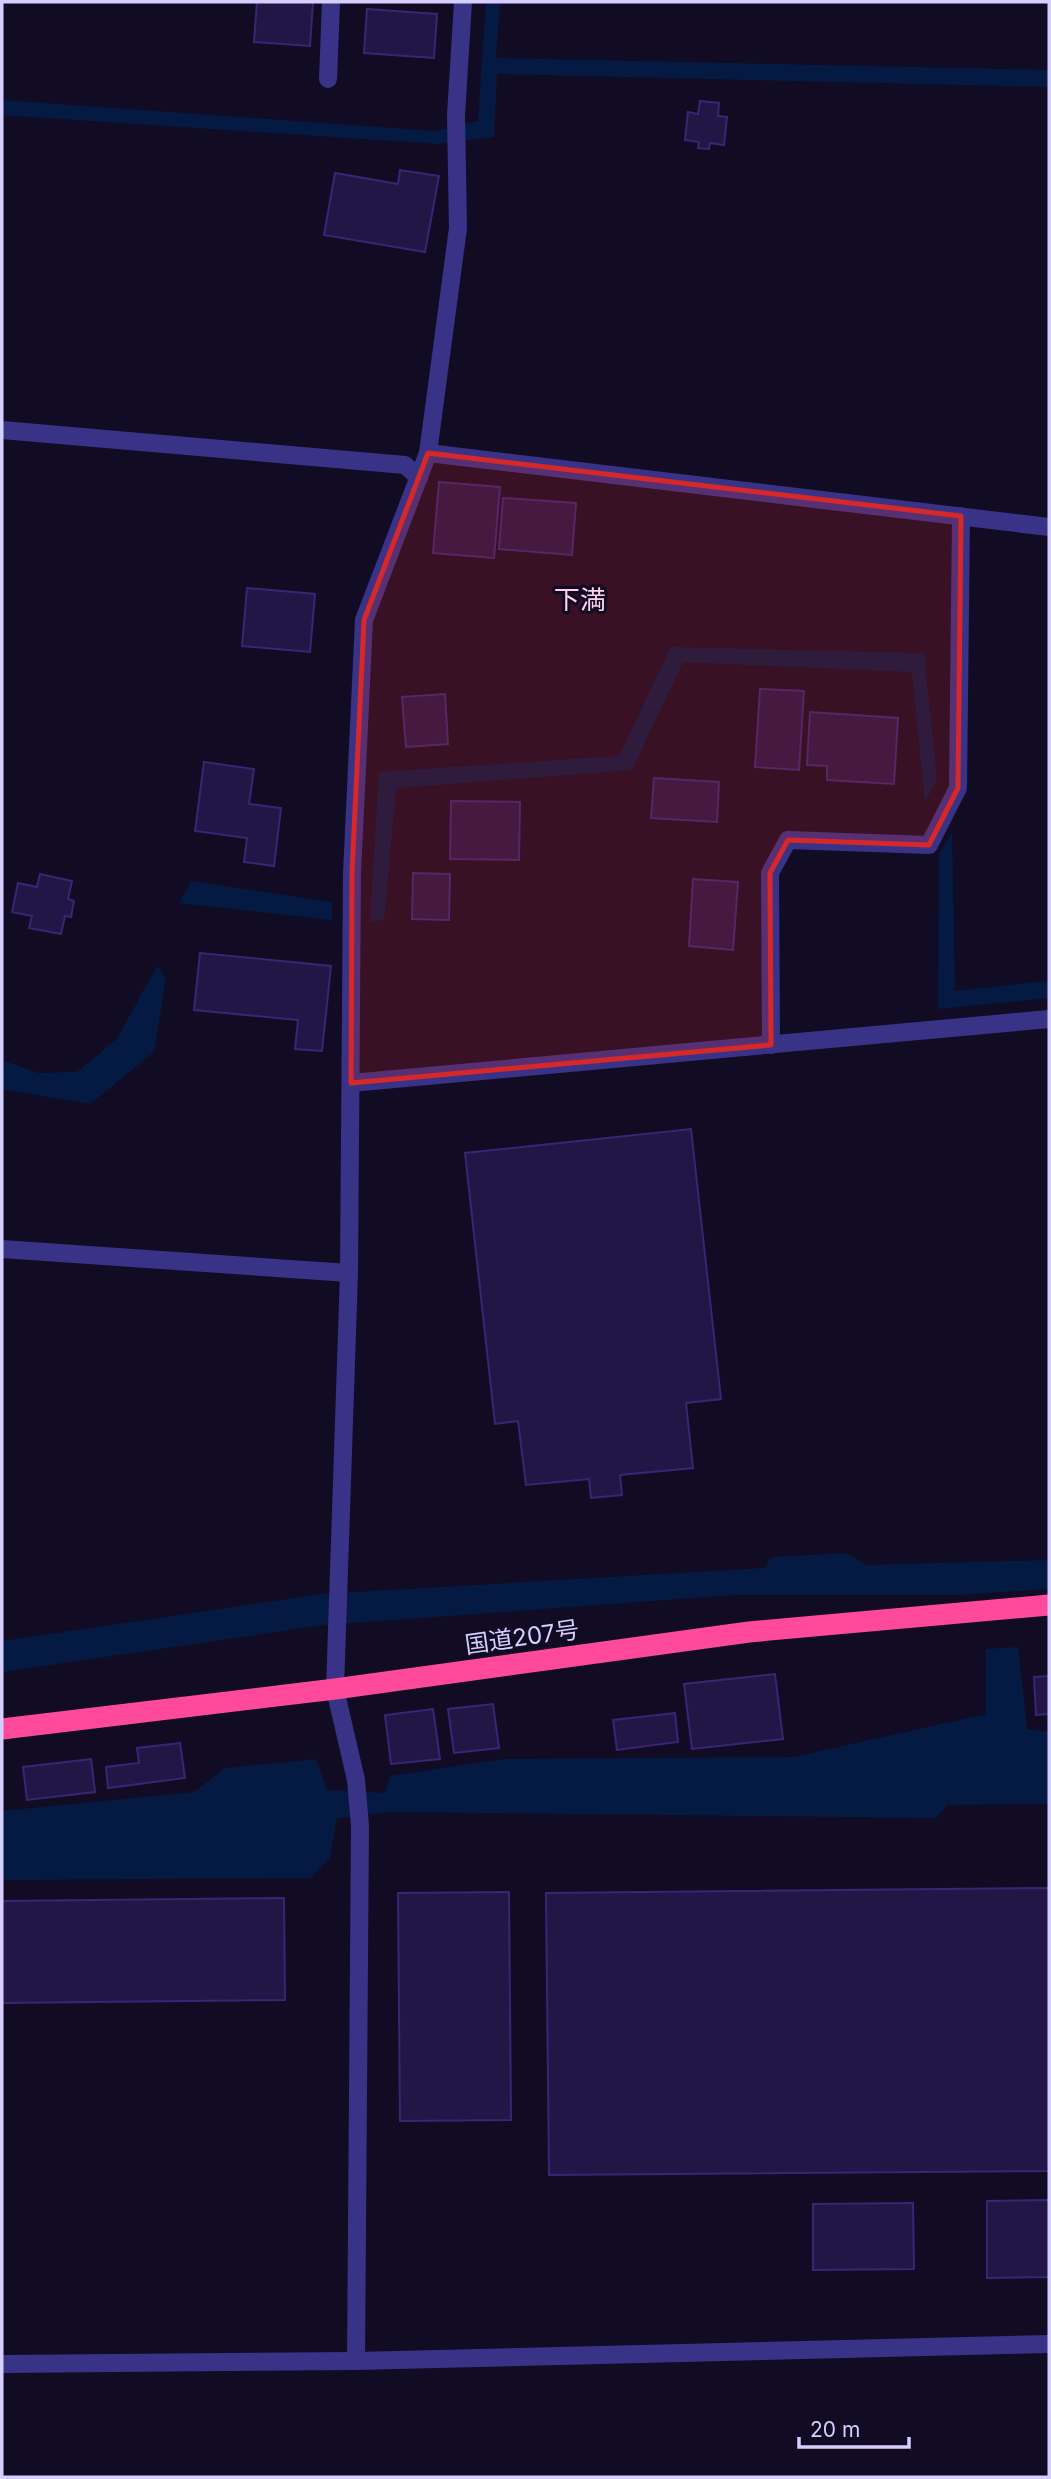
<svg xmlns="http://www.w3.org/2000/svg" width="1051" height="2479" font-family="Inter,'Noto Sans JP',sans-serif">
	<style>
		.water { fill: #051a43 }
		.building { fill: #211646; stroke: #382674; stroke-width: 2 }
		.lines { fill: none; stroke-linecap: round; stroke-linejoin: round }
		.street { stroke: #383387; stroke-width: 18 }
		.highway { stroke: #ff499b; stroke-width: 21 }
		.marked { fill: #d62828; fill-opacity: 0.2; stroke: #d62828; stroke-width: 5; stroke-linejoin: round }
		.labels { text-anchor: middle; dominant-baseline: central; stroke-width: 6; stroke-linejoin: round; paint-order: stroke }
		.street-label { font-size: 24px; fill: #d5ceff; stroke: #110c24 }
		.neighbourhood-label { font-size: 26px; fill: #ffd0ed; stroke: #110c24 }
	</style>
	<rect width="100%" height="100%" fill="#110c24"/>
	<g class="water">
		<polygon points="486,2 500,2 496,58 1049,70 1049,87 497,74 494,137 438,144 2,115 2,100 434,131 478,121"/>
		<polygon points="671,647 924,653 937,779 925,802 912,672 683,662 632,770 396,788 384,920 370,922 379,772 619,756"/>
		<polygon points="952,831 955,991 1049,981 1049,998 938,1009 939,855"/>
		<polygon points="191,881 332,902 332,920 179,903"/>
		<polygon points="157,966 166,978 154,1052 90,1104 2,1089 2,1060 38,1073 77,1072 117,1039"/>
		<polygon points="846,1553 867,1565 1049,1560 1049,1589 959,1595 735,1595 324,1625 2,1672 2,1641 323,1594 764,1568 772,1557"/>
		<polygon points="1018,1647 1027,1729 1049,1732 1049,1804 947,1805 936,1818 389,1812 337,1818 330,1858 311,1878 2,1880 2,1811 194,1792 225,1768 316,1759 327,1790 385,1793 390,1776 504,1759 794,1757 986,1714 986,1649"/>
	</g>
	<g class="building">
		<polygon points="257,2 313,2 310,46 254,42"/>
		<polygon points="367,9 437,14 434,58 364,53"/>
		<polygon points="700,101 719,103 718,116 727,117 724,145 710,143 709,149 698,148 699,142 685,140 688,112 698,114"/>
		<polygon points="400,170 439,176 425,252 324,235 335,173 398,184"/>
		<polygon points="439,482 500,487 494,558 433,553"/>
		<polygon points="503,498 576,503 572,555 499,549"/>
		<polygon points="247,588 315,594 310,652 242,646"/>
		<polygon points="760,689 804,691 799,770 755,767"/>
		<polygon points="445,694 448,744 406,747 402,697"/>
		<polygon points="810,712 898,718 894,784 827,780 827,766 807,765"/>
		<polygon points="204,762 254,769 249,804 281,808 274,866 244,862 247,838 195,831"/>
		<polygon points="654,778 719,782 717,822 651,818"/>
		<polygon points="451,801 520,802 519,860 450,859"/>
		<polygon points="413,873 450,874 449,920 412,919"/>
		<polygon points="40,874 72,881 68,899 74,901 71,917 65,916 61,934 29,928 32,916 12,912 18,883 37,887"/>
		<polygon points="693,879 738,882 733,950 689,946"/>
		<polygon points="200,953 331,966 322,1051 295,1049 298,1020 194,1010"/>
		<polygon points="691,1129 721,1399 686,1403 693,1468 620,1475 622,1495 591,1498 589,1479 526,1485 518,1421 495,1424 465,1153"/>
		<polygon points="775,1674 783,1739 692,1749 684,1684"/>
		<polygon points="1049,1676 1049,1714 1036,1715 1034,1677"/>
		<polygon points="493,1704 499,1748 454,1753 448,1709"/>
		<polygon points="433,1709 440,1759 391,1764 385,1715"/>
		<polygon points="675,1713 678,1742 617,1750 613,1720"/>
		<polygon points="180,1743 185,1778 108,1788 106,1767 139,1763 137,1748"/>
		<polygon points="91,1759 95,1792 27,1800 23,1767"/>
		<polygon points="1049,1888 1049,2171 549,2175 546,1893"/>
		<polygon points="509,1892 511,2120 400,2121 398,1893"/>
		<polygon points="284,1898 285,2000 2,2003 2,1901"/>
		<polygon points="1049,2200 1049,2277 987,2278 987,2201"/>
		<polygon points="913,2203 914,2269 813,2270 813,2204"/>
	</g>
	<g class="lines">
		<g class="street">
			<polyline points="328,79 331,2"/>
			<polyline points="2,430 405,465 419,478"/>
			<polyline points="428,453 1049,527"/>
			<polyline points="771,1045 770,873 788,840 929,845 958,788 961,516"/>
			<polyline points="351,1083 1049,1019"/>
			<polyline points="2,1249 349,1273"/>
			<polyline points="356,2361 360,1826 356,1780 335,1689 349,1273 352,873 364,620 428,453 458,228 456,115 463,2"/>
			<polyline points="2,2364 356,2361 1049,2344"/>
		</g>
		<polyline class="highway" points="2,1729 335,1689 749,1632 1049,1605"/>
	</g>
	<path class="marked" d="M 428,453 L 961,516 L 958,788 L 929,845 L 788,840 L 770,873 L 771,1045 L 351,1083 L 352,873 L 364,620 Z"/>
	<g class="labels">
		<g class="street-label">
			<text transform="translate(522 1637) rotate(-8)">国道207号</text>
		</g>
		<g class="neighbourhood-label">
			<text x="580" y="599">下満</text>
		</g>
	</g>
	<rect width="1051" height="2479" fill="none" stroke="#d5ceff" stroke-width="7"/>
	<path d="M799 2437v10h110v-10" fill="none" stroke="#d5ceff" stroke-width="3.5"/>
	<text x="810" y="2437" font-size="21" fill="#d5ceff" stroke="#110c24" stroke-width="5" paint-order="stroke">20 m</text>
</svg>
